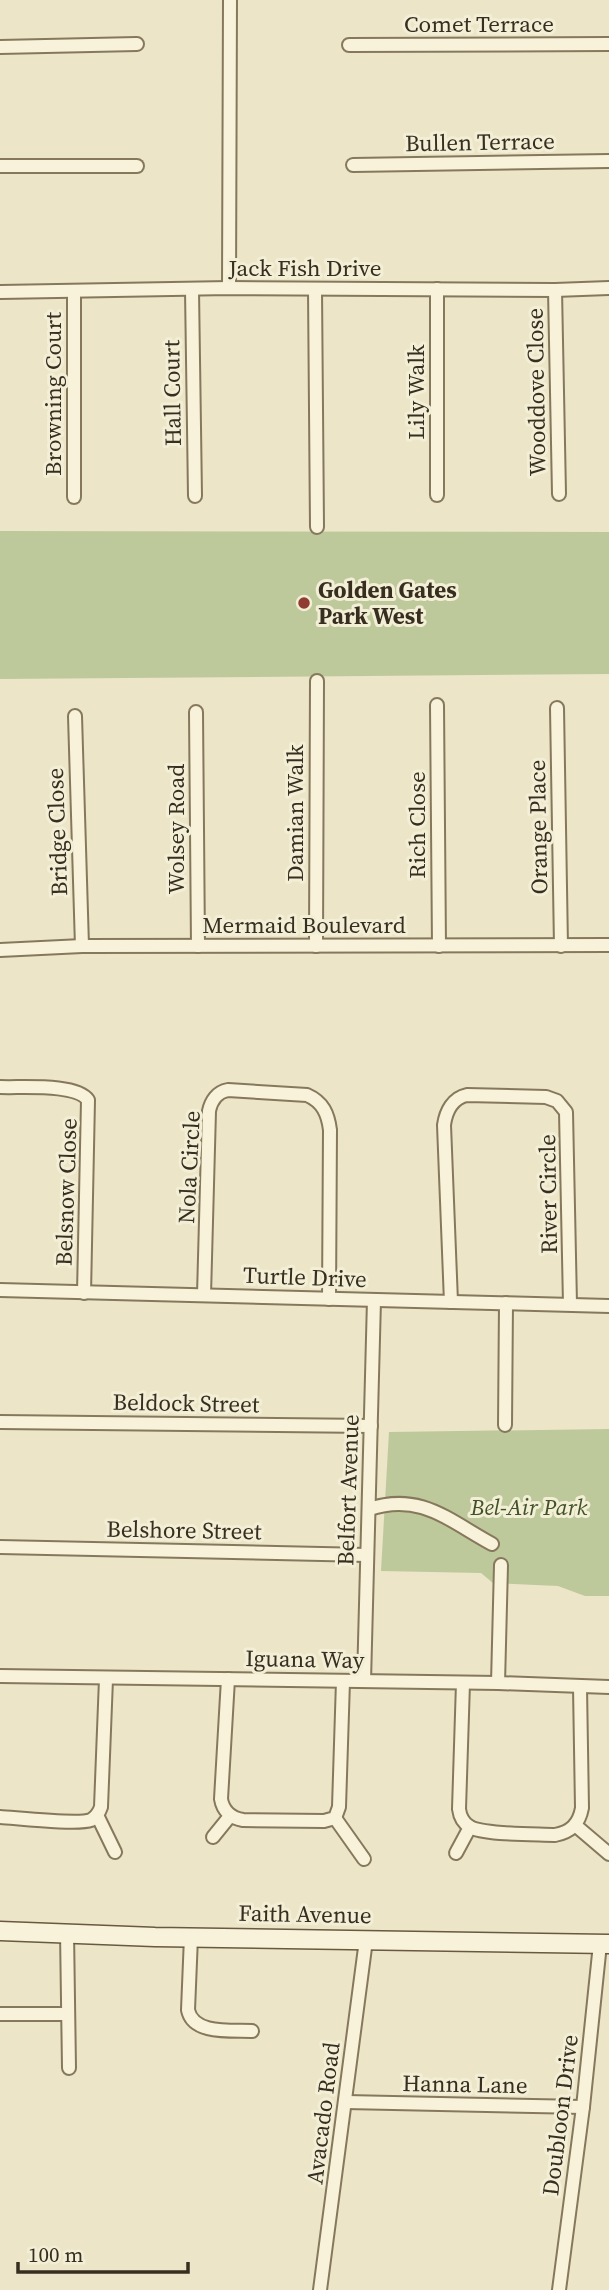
<svg xmlns="http://www.w3.org/2000/svg" width="609" height="2290" font-family="'Source Serif 4',serif">
	<style>
		.green { fill: #bec99b }
		.lines { fill: none; stroke-linecap: round; stroke-linejoin: round }
		.street-casing { stroke: #86785d; stroke-width: 16 }
		.secondary-casing { stroke: #685940; stroke-width: 21 }
		.street { stroke: #f7f2d9; stroke-width: 12 }
		.secondary { stroke: #f7f2d9; stroke-width: 18 }
		.poi-dot { fill: #913c31; stroke: #f3efd6; stroke-width: 2.5 }
		.labels { text-anchor: middle; dominant-baseline: central; stroke-width: 6; stroke-linejoin: round; paint-order: stroke }
		.street-label { font-size: 23px; fill: #372e20; stroke: #f3efd6 }
		.poi-label { font-size: 23px; font-weight: bold; fill: #372e20; stroke: #f3efd6; text-anchor: start }
		.park-label { font-size: 23px; font-style: italic; fill: #425228; stroke: #f3efd6 }
	</style>
	<rect width="100%" height="100%" fill="#ece5c7"/>
	<g class="green">
		<polygon points="0,531 609,532 609,674 0,679"/>
		<polygon points="609,1429 609,1596 585,1596 558,1586 493,1583 481,1573 381,1571 389,1432"/>
	</g>
	<g class="lines">
		<g class="street-casing">
			<g id="street">
				<polyline points="349,45 609,44"/>
				<polyline points="0,47 137,44"/>
				<polyline points="353,165 609,161"/>
				<polyline points="0,166 137,166"/>
				<polyline points="229,288 230,0"/>
				<polyline points="437,289 437,495"/>
				<polyline points="192,290 195,496"/>
				<polyline points="315,290 317,527"/>
				<polyline points="555,290 559,494"/>
				<polyline points="0,292 229,288 555,290 609,288"/>
				<polyline points="74,497 74,291"/>
				<polyline points="437,705 439,946"/>
				<polyline points="557,708 561,946"/>
				<polyline points="196,712 198,946"/>
				<polyline points="75,716 82,946"/>
				<polyline points="316,946 317,681"/>
				<polyline points="0,950 82,946 609,945"/>
				<path d="M 0,1087 C 21,1088 76,1083 88,1100 L 84,1293"/>
				<polyline points="0,1290 609,1306"/>
				<path d="M 204,1295 L 209,1111 C 211,1101 217,1092 228,1090 L 307,1095 C 323,1102 328,1114 330,1130 L 329,1299"/>
				<path d="M 451,1302 L 444,1125 C 446,1111 453,1098 467,1095 L 546,1097 L 557,1101 L 566,1112 L 570,1304"/>
				<polyline points="0,1422 371,1426"/>
				<polyline points="505,1425 506,1303"/>
				<path d="M 369,1509 C 420,1492 448,1520 492,1544"/>
				<polyline points="0,1547 367,1555"/>
				<polyline points="0,1676 498,1683 609,1687"/>
				<path d="M 228,1679 L 221,1799 C 223,1811 231,1818 243,1820 L 324,1821 L 335,1818 L 339,1807 L 343,1681"/>
				<polyline points="364,1681 374,1300"/>
				<path d="M 463,1683 L 459,1809 C 460,1817 463,1823 470,1827 C 484,1835 537,1834 555,1835 C 571,1832 579,1824 582,1808 L 580,1687"/>
				<polyline points="498,1683 501,1565"/>
				<polyline points="97,1815 115,1852"/>
				<path d="M 0,1817 C 17,1818 78,1825 91,1820 C 96,1817 99,1813 101,1807 L 106,1679"/>
				<polyline points="335,1818 364,1859"/>
				<polyline points="575,1825 609,1854"/>
				<polyline points="213,1837 230,1816"/>
				<polyline points="456,1853 470,1827"/>
				<polyline points="67,1932 69,2068"/>
				<path d="M 191,1937 L 188,2010 C 193,2035 232,2030 252,2031"/>
				<polyline points="0,2014 68,2014"/>
				<polyline points="346,2102 583,2107"/>
				<polyline points="320,2290 366,1940"/>
				<polyline points="559,2290 583,2107 600,1944"/>
			</g>
		</g>
		<g class="secondary-casing">
			<polyline id="secondary" points="0,1931 155,1937 609,1944"/>
		</g>
		<use href="#street" class="street"/>
		<use href="#secondary" class="secondary"/>
	</g>
	<circle class="poi-dot" cx="304" cy="603" r="7"/>
	<g class="labels">
		<g class="street-label">
			<text x="479" y="24">Comet Terrace</text>
			<text transform="translate(480 142) rotate(-1)">Bullen Terrace</text>
			<text x="305" y="268">Jack Fish Drive</text>
			<text transform="translate(416 392) rotate(-90)">Lily Walk</text>
			<text transform="translate(536 392) rotate(-91)">Wooddove Close</text>
			<text transform="translate(172 393) rotate(-91)">Hall Court</text>
			<text transform="translate(53 394) rotate(-90)">Browning Court</text>
			<text transform="translate(295 813) rotate(-90)">Damian Walk</text>
			<text transform="translate(417 825) rotate(-90)">Rich Close</text>
			<text transform="translate(538 827) rotate(-91)">Orange Place</text>
			<text transform="translate(176 829) rotate(-90)">Wolsey Road</text>
			<text transform="translate(57 832) rotate(-92)">Bridge Close</text>
			<text x="304" y="925">Mermaid Boulevard</text>
			<text transform="translate(189 1167) rotate(-87)">Nola Circle</text>
			<text transform="translate(66 1192) rotate(-88)">Belsnow Close</text>
			<text transform="translate(548 1194) rotate(-91)">River Circle</text>
			<text transform="translate(305 1277) rotate(2)">Turtle Drive</text>
			<text transform="translate(186 1403) rotate(1)">Beldock Street</text>
			<text transform="translate(348 1490) rotate(-88)">Belfort Avenue</text>
			<text transform="translate(184 1530) rotate(1)">Belshore Street</text>
			<text transform="translate(305 1659) rotate(1)">Iguana Way</text>
			<text transform="translate(305 1914) rotate(1)">Faith Avenue</text>
			<text transform="translate(465 2084) rotate(1)">Hanna Lane</text>
			<text transform="translate(323 2113) rotate(-83)">Avacado Road</text>
			<text transform="translate(560 2115) rotate(-83)">Doubloon Drive</text>
		</g>
		<g class="poi-label">
			<text x="318" y="590">Golden Gates<tspan x="318" dy="26">Park West</tspan></text>
		</g>
		<g class="park-label">
			<text x="529" y="1507">Bel-Air Park</text>
		</g>
	</g>
	<path d="M18 2262v10h170v-10" fill="none" stroke="#372e20" stroke-width="3.5"/>
	<text x="28" y="2262" font-size="21" fill="#372e20" stroke="#f3efd6" stroke-width="5" paint-order="stroke">100 m</text>
</svg>
